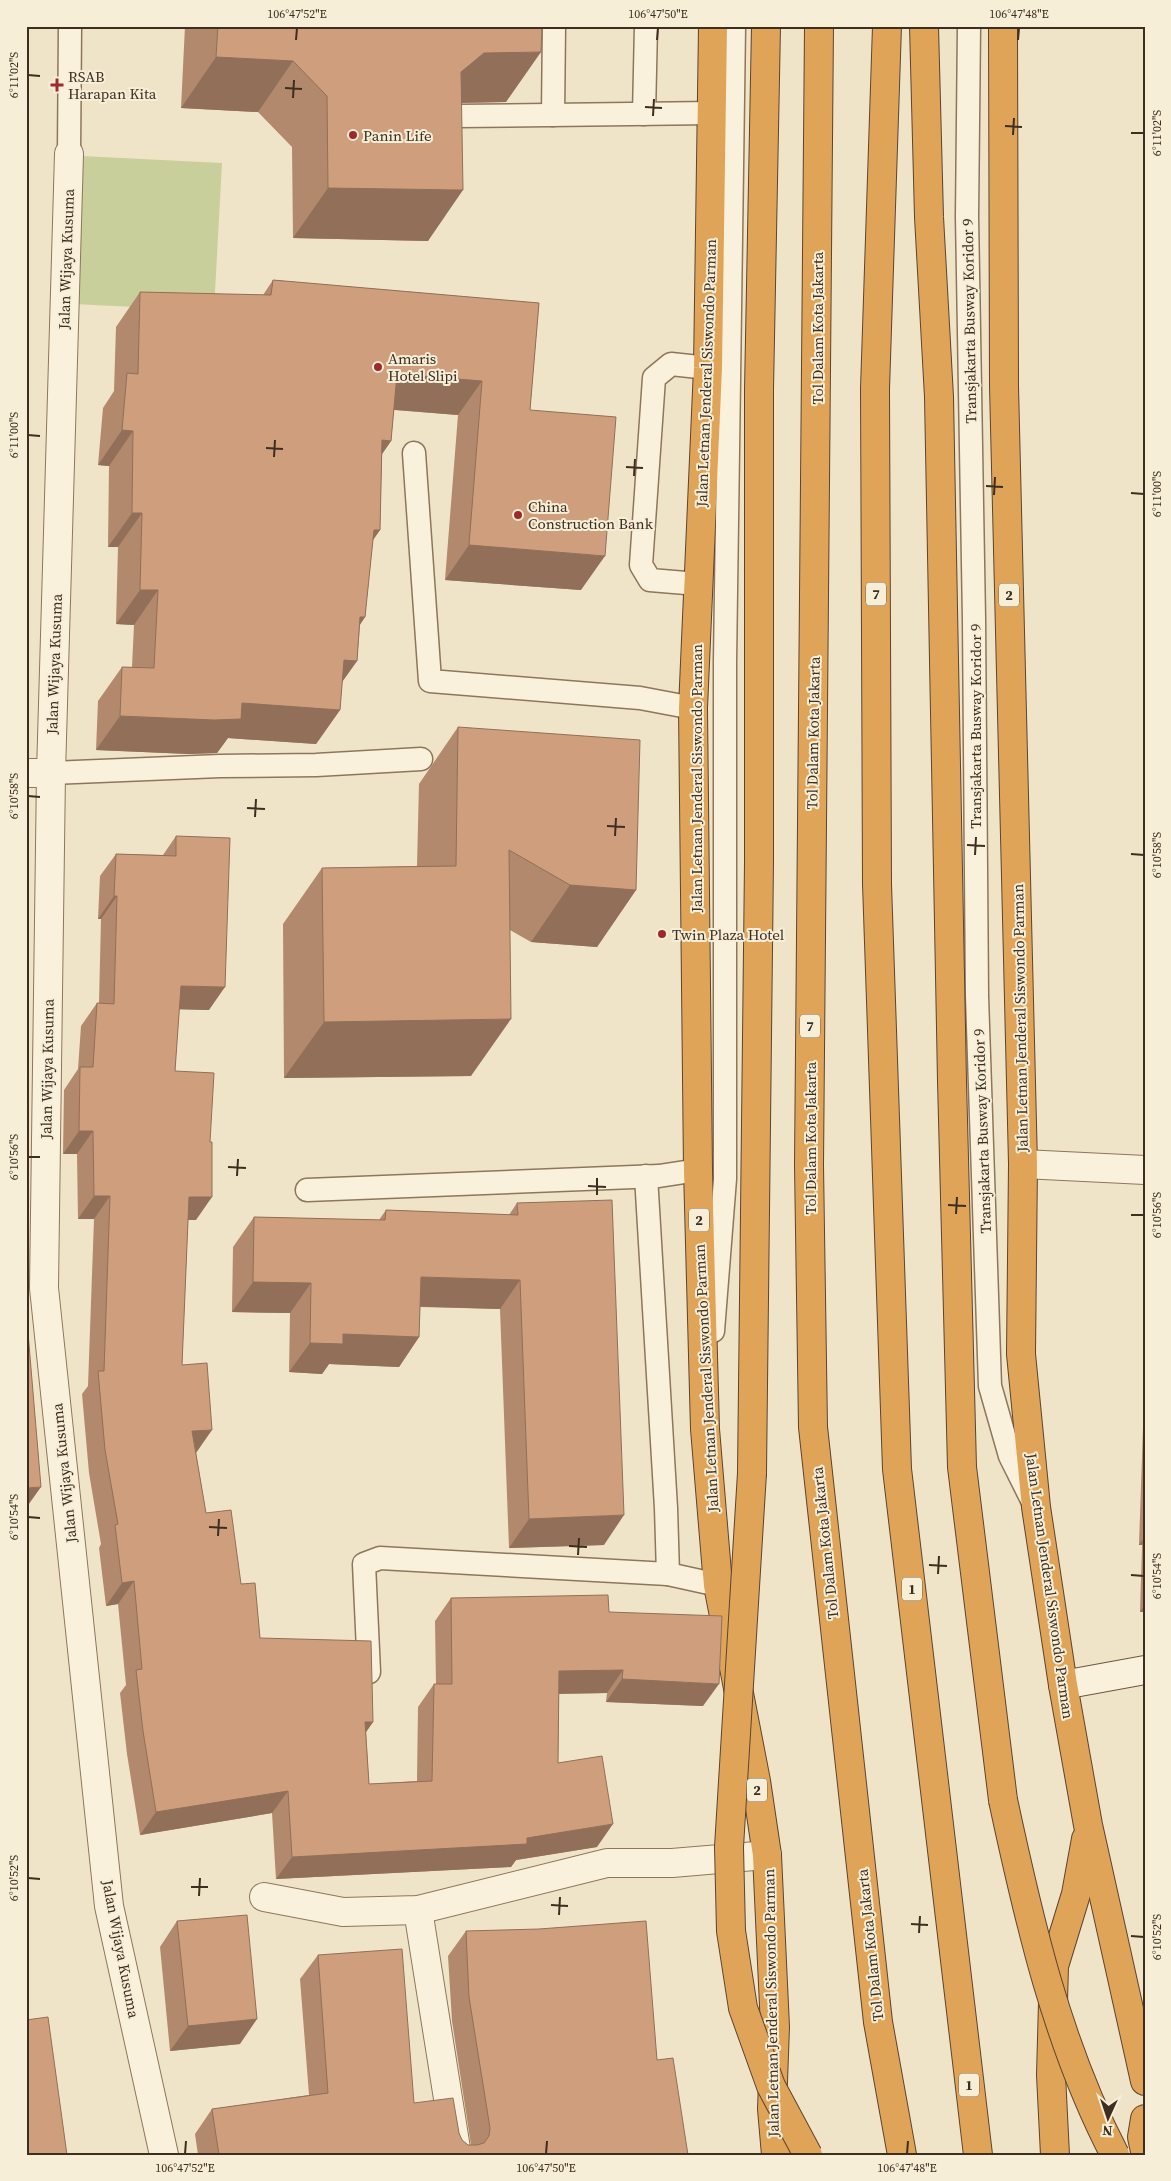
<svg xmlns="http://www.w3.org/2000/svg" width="1171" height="2181" font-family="'Source Serif 4',serif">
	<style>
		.green { fill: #c9cf9b }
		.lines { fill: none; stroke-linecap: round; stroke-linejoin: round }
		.lane-casing { stroke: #8d765c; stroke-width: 25 }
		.street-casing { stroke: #8d765c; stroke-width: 30 }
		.secondary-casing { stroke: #6f573f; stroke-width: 30 }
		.highway-casing { stroke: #5b4430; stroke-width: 30 }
		.lane { stroke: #faf1dc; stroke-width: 22 }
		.street { stroke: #faf1dc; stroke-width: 28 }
		.secondary { stroke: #faf1dc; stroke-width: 28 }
		.highway { stroke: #e0a458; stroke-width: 28 }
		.highway-bridge-casing { stroke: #5b4430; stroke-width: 30; stroke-linecap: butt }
		.highway-bridge { stroke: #e0a458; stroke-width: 28 }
		.wall { fill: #b2896c }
		.shaded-wall { fill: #916f58 }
		.building { fill: #cf9f7d; stroke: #916f58 }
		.ticks { fill: none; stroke: #3d2e20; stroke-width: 2 }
		.poi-dot { fill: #9e2a2b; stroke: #f7eed8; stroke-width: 2 }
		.labels { text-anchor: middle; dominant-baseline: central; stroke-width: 4; stroke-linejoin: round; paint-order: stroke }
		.shield { fill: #f7eed8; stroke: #756857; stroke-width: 1 }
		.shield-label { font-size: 14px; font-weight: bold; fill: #3d2e20 }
		.poi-label { font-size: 15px; fill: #3d2e20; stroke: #f7eed8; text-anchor: start }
		.street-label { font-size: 15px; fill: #3d2e20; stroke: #f7eed8 }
		.neatline { fill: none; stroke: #3d2e20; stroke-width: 2 }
		.ticks-label { font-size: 12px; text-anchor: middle; fill: #3d2e20 }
	</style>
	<rect width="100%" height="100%" fill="#f0e4c8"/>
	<polygon class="green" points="82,156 222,163 214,311 74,304"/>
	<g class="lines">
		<g class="lane-casing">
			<g id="lane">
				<polyline points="969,26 967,216 974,620 977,996 990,1386 1010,1456 1033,1502"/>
				<polyline points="644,114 646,26"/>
				<polyline points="553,115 554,26"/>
				<polyline points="458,116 713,113"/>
				<polyline points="69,154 70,26"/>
				<polyline points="414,453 430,681 640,698 693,708"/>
				<polyline points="698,584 650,580 641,565 654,378 671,364 708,368"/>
				<polyline points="51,773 220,766 316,765 421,759"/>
				<polyline points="307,1190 659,1176 698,1170"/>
				<polyline points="713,1331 725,1179 725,662 734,26"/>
				<polyline points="668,1574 718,1585"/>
				<polyline points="369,1672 364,1564 380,1558 668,1574 666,1508 646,1176"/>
			</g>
		</g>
		<g class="street-casing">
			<g id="street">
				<polyline points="69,154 51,773 44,1288 109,1906 164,2155"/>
				<polyline points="26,773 51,773"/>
				<polyline points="1023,1164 1145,1170"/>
				<polyline points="264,1897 343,1912 418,1910 607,1863 672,1863 767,1855"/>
				<polyline points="418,1910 457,2155"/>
			</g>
		</g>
		<g class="secondary-casing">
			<polyline id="secondary" points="1063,1685 1145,1670"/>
		</g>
		<g class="highway-casing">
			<g id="highway">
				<polyline points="713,26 708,368 693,708 698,1170 705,1429 718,1585 756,1781 767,1855 775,2027 772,2109 776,2155"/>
				<polyline points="819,26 809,1165 813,1427 878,2022 902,2155"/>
				<polyline points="887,26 875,389 877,884 897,1469 978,2155"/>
				<polyline points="924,26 929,217 939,397 952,1081 962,1467 1003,1800"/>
				<polyline points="1003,26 1004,386 1023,1164 1021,1354 1036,1507 1063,1685 1088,1825 1145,2081"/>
				<polyline points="752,1473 759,862 759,390 766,26"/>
				<polyline points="1145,2119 1142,2137 1145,2151"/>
				<polyline points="1055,2155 1051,2075 1054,1966 1076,1894 1086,1839"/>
			</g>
		</g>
		<use href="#lane" class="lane"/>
		<use href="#street" class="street"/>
		<use href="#secondary" class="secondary"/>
		<use href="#highway" class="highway"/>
		<g class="highway-bridge-casing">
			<g id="highway-bridge">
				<polyline points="752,1473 729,1847 731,1931 743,2008 771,2086 808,2155"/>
				<path d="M 1003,1800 C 1029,1921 1057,2044 1115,2155"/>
			</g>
		</g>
		<use href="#highway-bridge" class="highway-bridge"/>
	</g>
	<g class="wall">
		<polygon points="185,26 542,26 506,102 462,103 428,241 293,238 292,147 258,112 181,108"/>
		<polygon points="273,280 539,303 530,410 581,590 445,580 458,415 394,410 391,441 382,454 380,530 373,539 365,617 360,625 357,661 342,682 340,710 316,744 228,738 217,753 189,754 96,750 98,701 122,667 132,667 134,625 116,624 118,547 108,547 109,466 98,465 103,408 114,391 116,327 140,292 263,295"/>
		<polygon points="458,727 636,890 597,947 531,942 510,930 471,1076 284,1078 283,924 322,868 417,866 419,784"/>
		<polygon points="176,836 209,1010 179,1009 175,1071 196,1220 188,1220 182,1365 196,1453 206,1513 241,1584 260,1638 373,1722 366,1732 369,1784 417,1781 418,1707 434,1684 436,1684 435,1621 451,1598 609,1612 703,1706 606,1702 607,1693 559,1694 558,1763 597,1847 516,1860 511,1867 276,1879 272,1813 140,1835 127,1754 120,1693 126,1685 118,1604 106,1606 99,1548 101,1544 89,1473 82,1394 88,1386 94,1219 78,1219 77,1154 63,1154 64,1090 78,1069 81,1026 97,1003 99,1003 101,919 98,919 100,876 116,854 163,855"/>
		<polygon points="517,1203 604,1545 509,1548 500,1309 420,1307 419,1337 399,1367 329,1364 322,1374 289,1372 290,1313 232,1312 233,1247 254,1217 379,1220 386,1210 509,1215"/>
		<polygon points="1145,1425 1145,1612 1140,1612 1142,1545 1139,1545 1143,1427"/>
		<polygon points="177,1921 240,2044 170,2051 160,1947"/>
		<polygon points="466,1931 657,2060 688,2155 198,2155 195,2134 212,2109 309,2095 300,1979 318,1955 414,2103 459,2133 462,2140 468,2145 471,2145 452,2021 448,1956"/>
	</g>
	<g class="shaded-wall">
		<polygon points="541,52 506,102 448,103 461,72 484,53"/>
		<polygon points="216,57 293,61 258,112 181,108"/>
		<polygon points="328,188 463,190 428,241 293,238"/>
		<polygon points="397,374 482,381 458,415 373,408"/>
		<polygon points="122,430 133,431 109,466 98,465"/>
		<polygon points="382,440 391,441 367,476"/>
		<polygon points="132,513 142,513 118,547 108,547"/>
		<polygon points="374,530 380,530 356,565"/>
		<polygon points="469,545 605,556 581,590 445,580"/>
		<polygon points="140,590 158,590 134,625 116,624"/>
		<polygon points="360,617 365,617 341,651"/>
		<polygon points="344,660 357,661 332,696"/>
		<polygon points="242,703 340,710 316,744 228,738 217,753 189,754 96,750 120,716"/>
		<polygon points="570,885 636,890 597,947 531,942"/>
		<polygon points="114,896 117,896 101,919 98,919"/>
		<polygon points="181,986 225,987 209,1010 165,1009"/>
		<polygon points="511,1019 471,1076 284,1078 324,1022"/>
		<polygon points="79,1131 93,1131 77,1154 63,1154"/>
		<polygon points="94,1196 110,1196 94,1219 78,1219"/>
		<polygon points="189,1197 212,1197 196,1220 173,1220"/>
		<polygon points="421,1277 520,1280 500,1309 401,1306"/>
		<polygon points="253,1282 311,1283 290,1313 232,1312"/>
		<polygon points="343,1334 419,1337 399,1367 329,1364 322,1374 289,1372 310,1343"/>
		<polygon points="212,1430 196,1453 192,1431"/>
		<polygon points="41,1487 26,1508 26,1488"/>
		<polygon points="624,1515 604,1545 509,1548 529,1519"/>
		<polygon points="1145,1537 1145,1541 1142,1545 1139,1545"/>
		<polygon points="134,1581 118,1604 106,1606 122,1583"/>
		<polygon points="1145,1605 1145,1612 1140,1612"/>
		<polygon points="623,1670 607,1693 543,1694 559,1671"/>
		<polygon points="622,1679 719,1684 703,1706 606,1702"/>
		<polygon points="365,1722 373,1722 357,1745"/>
		<polygon points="288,1791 272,1813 140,1835 156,1812"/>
		<polygon points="613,1824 597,1847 516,1860 511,1867 276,1879 292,1857 527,1838"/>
		<polygon points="257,2019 240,2044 170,2051 188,2026"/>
	</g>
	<g class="building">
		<polygon points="218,26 542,26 541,52 484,53 461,72 463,190 328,188 327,96 293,61 216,57"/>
		<polygon points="273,280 539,303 530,410 616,417 605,556 469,545 482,381 397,374 391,441 382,440 380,530 374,530 365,617 360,617 357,661 344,660 340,710 242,703 241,719 214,720 120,716 122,667 154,668 158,590 140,590 142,513 132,513 133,431 122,430 127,373 138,374 140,292 271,295"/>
		<polygon points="458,727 640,740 636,890 570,885 509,850 511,1019 324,1022 322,868 456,866"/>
		<polygon points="176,836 230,838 225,987 181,986 175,1071 214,1073 210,1142 212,1142 212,1197 189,1197 182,1365 207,1363 212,1430 192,1431 206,1513 231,1510 241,1584 255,1583 260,1638 371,1641 373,1722 365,1722 369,1784 432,1781 434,1684 452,1684 451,1598 608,1595 609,1612 722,1616 719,1684 622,1679 623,1670 559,1671 558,1763 602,1756 613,1824 527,1838 527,1844 292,1857 288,1791 156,1812 143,1731 136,1670 142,1669 134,1581 122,1583 115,1525 118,1524 105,1450 98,1371 104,1371 110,1196 94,1196 93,1131 79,1131 80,1067 93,1067 97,1003 114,1004 117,896 114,896 116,854 176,856"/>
		<polygon points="612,1200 624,1515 529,1519 520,1280 421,1277 419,1337 343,1334 343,1344 310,1343 311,1283 253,1282 254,1217 385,1220 386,1210 518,1215 517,1203"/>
		<polygon points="26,1309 41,1487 26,1488"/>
		<polygon points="247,1915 257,2019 188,2026 177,1921"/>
		<polygon points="646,1921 657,2060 673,2058 688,2155 219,2155 212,2109 328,2093 318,1955 402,1949 414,2103 453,2098 459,2133 462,2140 468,2145 477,2145 484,2143 489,2136 490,2128 469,1997 466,1931 539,1929"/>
		<polygon points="48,2017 67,2155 26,2155 26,2020"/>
	</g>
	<path class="ticks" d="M 296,40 L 297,28M 657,40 L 658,28M 1018,40 L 1019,28M 28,75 L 40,76M 285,88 L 302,89M 293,98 L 294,80M 645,107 L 662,108M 653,116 L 654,99M 1005,126 L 1022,127M 1131,133 L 1144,133M 1013,135 L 1014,118M 28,435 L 40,436M 266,448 L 283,449M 274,457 L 275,440M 626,467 L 643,468M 634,476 L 635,459M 986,486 L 1003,487M 1131,493 L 1144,494M 994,495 L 995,477M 28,796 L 40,797M 247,808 L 265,809M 255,817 L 256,799M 607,826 L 625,827M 615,836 L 616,818M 967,845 L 985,846M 1131,854 L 1144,855M 975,855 L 976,837M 28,1157 L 40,1157M 228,1167 L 246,1168M 237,1176 L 238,1159M 588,1186 L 606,1187M 597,1195 L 597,1178M 948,1205 L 966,1206M 956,1214 L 957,1197M 1131,1215 L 1144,1215M 28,1517 L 40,1518M 209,1527 L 227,1528M 218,1536 L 219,1519M 569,1546 L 587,1547M 578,1555 L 579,1538M 929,1565 L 947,1566M 938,1574 L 939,1556M 1131,1575 L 1144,1576M 28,1878 L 40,1879M 191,1887 L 208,1887M 199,1896 L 200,1878M 551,1905 L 568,1906M 559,1915 L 560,1897M 911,1924 L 928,1925M 919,1933 L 920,1916M 1131,1936 L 1144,1937M 185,2154 L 186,2141M 546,2154 L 547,2141M 907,2154 L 908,2141"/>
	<g class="poi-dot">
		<path d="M54.5 77.5h5v5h5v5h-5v5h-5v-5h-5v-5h5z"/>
		<circle cx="353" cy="135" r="5"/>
		<circle cx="378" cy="367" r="5"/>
		<circle cx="518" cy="515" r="5"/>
		<circle cx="662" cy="934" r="5"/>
	</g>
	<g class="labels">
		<g class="shield">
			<rect x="866" y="582.5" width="20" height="23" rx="4"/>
			<rect x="999" y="583.5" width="20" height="23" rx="4"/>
			<rect x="800" y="1014.5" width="20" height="23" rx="4"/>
			<rect x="689" y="1208.5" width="20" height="23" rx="4"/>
			<rect x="902" y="1577.5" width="20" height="23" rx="4"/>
			<rect x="747" y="1778.5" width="20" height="23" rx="4"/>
			<rect x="959" y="2073.5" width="20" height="23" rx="4"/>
		</g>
		<g class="shield-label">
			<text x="876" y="594">7</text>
			<text x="1009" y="595">2</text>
			<text x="810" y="1026">7</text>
			<text x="699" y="1220">2</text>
			<text x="912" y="1589">1</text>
			<text x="757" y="1790">2</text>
			<text x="969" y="2085">1</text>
		</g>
		<g class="poi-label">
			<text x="68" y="76">RSAB<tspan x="68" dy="17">Harapan Kita</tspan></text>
			<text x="363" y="135">Panin Life</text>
			<text x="388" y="358">Amaris<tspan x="388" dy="17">Hotel Slipi</tspan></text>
			<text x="528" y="506">China<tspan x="528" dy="17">Construction Bank</tspan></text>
			<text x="672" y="934">Twin Plaza Hotel</text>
		</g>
		<g class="street-label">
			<text transform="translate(66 259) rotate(-88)">Jalan Wijaya Kusuma</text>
			<text transform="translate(969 321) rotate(-91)">Transjakarta Busway Koridor 9</text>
			<text transform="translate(817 328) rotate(-90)">Tol Dalam Kota Jakarta</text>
			<text transform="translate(706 373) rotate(-88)">Jalan Letnan Jenderal Siswondo Parman</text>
			<text transform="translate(54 664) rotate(-88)">Jalan Wijaya Kusuma</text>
			<text transform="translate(975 726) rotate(-90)">Transjakarta Busway Koridor 9</text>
			<text transform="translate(813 733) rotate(-89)">Tol Dalam Kota Jakarta</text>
			<text transform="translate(696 778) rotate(-90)">Jalan Letnan Jenderal Siswondo Parman</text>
			<text transform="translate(1020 1018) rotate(-91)">Jalan Letnan Jenderal Siswondo Parman</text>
			<text transform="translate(47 1069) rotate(-89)">Jalan Wijaya Kusuma</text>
			<text transform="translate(982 1131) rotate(-92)">Transjakarta Busway Koridor 9</text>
			<text transform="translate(810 1138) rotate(-90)">Tol Dalam Kota Jakarta</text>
			<text transform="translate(706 1378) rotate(-93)">Jalan Letnan Jenderal Siswondo Parman</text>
			<text transform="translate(64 1473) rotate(-96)">Jalan Wijaya Kusuma</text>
			<text transform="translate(825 1543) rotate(-96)">Tol Dalam Kota Jakarta</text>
			<text transform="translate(1050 1586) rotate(82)">Jalan Letnan Jenderal Siswondo Parman</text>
			<text transform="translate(870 1945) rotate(-96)">Tol Dalam Kota Jakarta</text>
			<text transform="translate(121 1949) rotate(79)">Jalan Wijaya Kusuma</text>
			<text transform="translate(771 2003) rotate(-91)">Jalan Letnan Jenderal Siswondo Parman</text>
		</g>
	</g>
	<rect width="1171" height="2181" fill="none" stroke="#f7eed8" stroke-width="55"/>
	<g transform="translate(1108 2118) rotate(183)" stroke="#f7eed8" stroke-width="4" paint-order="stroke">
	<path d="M0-4L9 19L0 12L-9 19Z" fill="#3d2e20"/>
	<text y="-8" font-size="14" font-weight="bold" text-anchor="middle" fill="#3d2e20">N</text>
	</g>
	<rect x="28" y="28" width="1116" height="2126" class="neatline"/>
	<g class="ticks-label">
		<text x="297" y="18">106°47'52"E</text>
		<text x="658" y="18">106°47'50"E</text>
		<text x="1019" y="18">106°47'48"E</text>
		<text transform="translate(14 75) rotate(-90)" y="4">6°11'02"S</text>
		<text transform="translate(1157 133) rotate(-90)" y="4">6°11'02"S</text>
		<text transform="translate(14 435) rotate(-90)" y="4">6°11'00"S</text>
		<text transform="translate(1157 494) rotate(-90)" y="4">6°11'00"S</text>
		<text transform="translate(14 796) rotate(-90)" y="4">6°10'58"S</text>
		<text transform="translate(1157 855) rotate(-90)" y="4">6°10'58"S</text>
		<text transform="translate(14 1157) rotate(-90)" y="4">6°10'56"S</text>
		<text transform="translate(1157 1215) rotate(-90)" y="4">6°10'56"S</text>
		<text transform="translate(14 1517) rotate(-90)" y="4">6°10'54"S</text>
		<text transform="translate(1157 1576) rotate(-90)" y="4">6°10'54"S</text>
		<text transform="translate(14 1878) rotate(-90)" y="4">6°10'52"S</text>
		<text transform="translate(1157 1937) rotate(-90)" y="4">6°10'52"S</text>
		<text x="185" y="2172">106°47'52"E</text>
		<text x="546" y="2172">106°47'50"E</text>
		<text x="907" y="2172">106°47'48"E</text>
	</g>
</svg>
